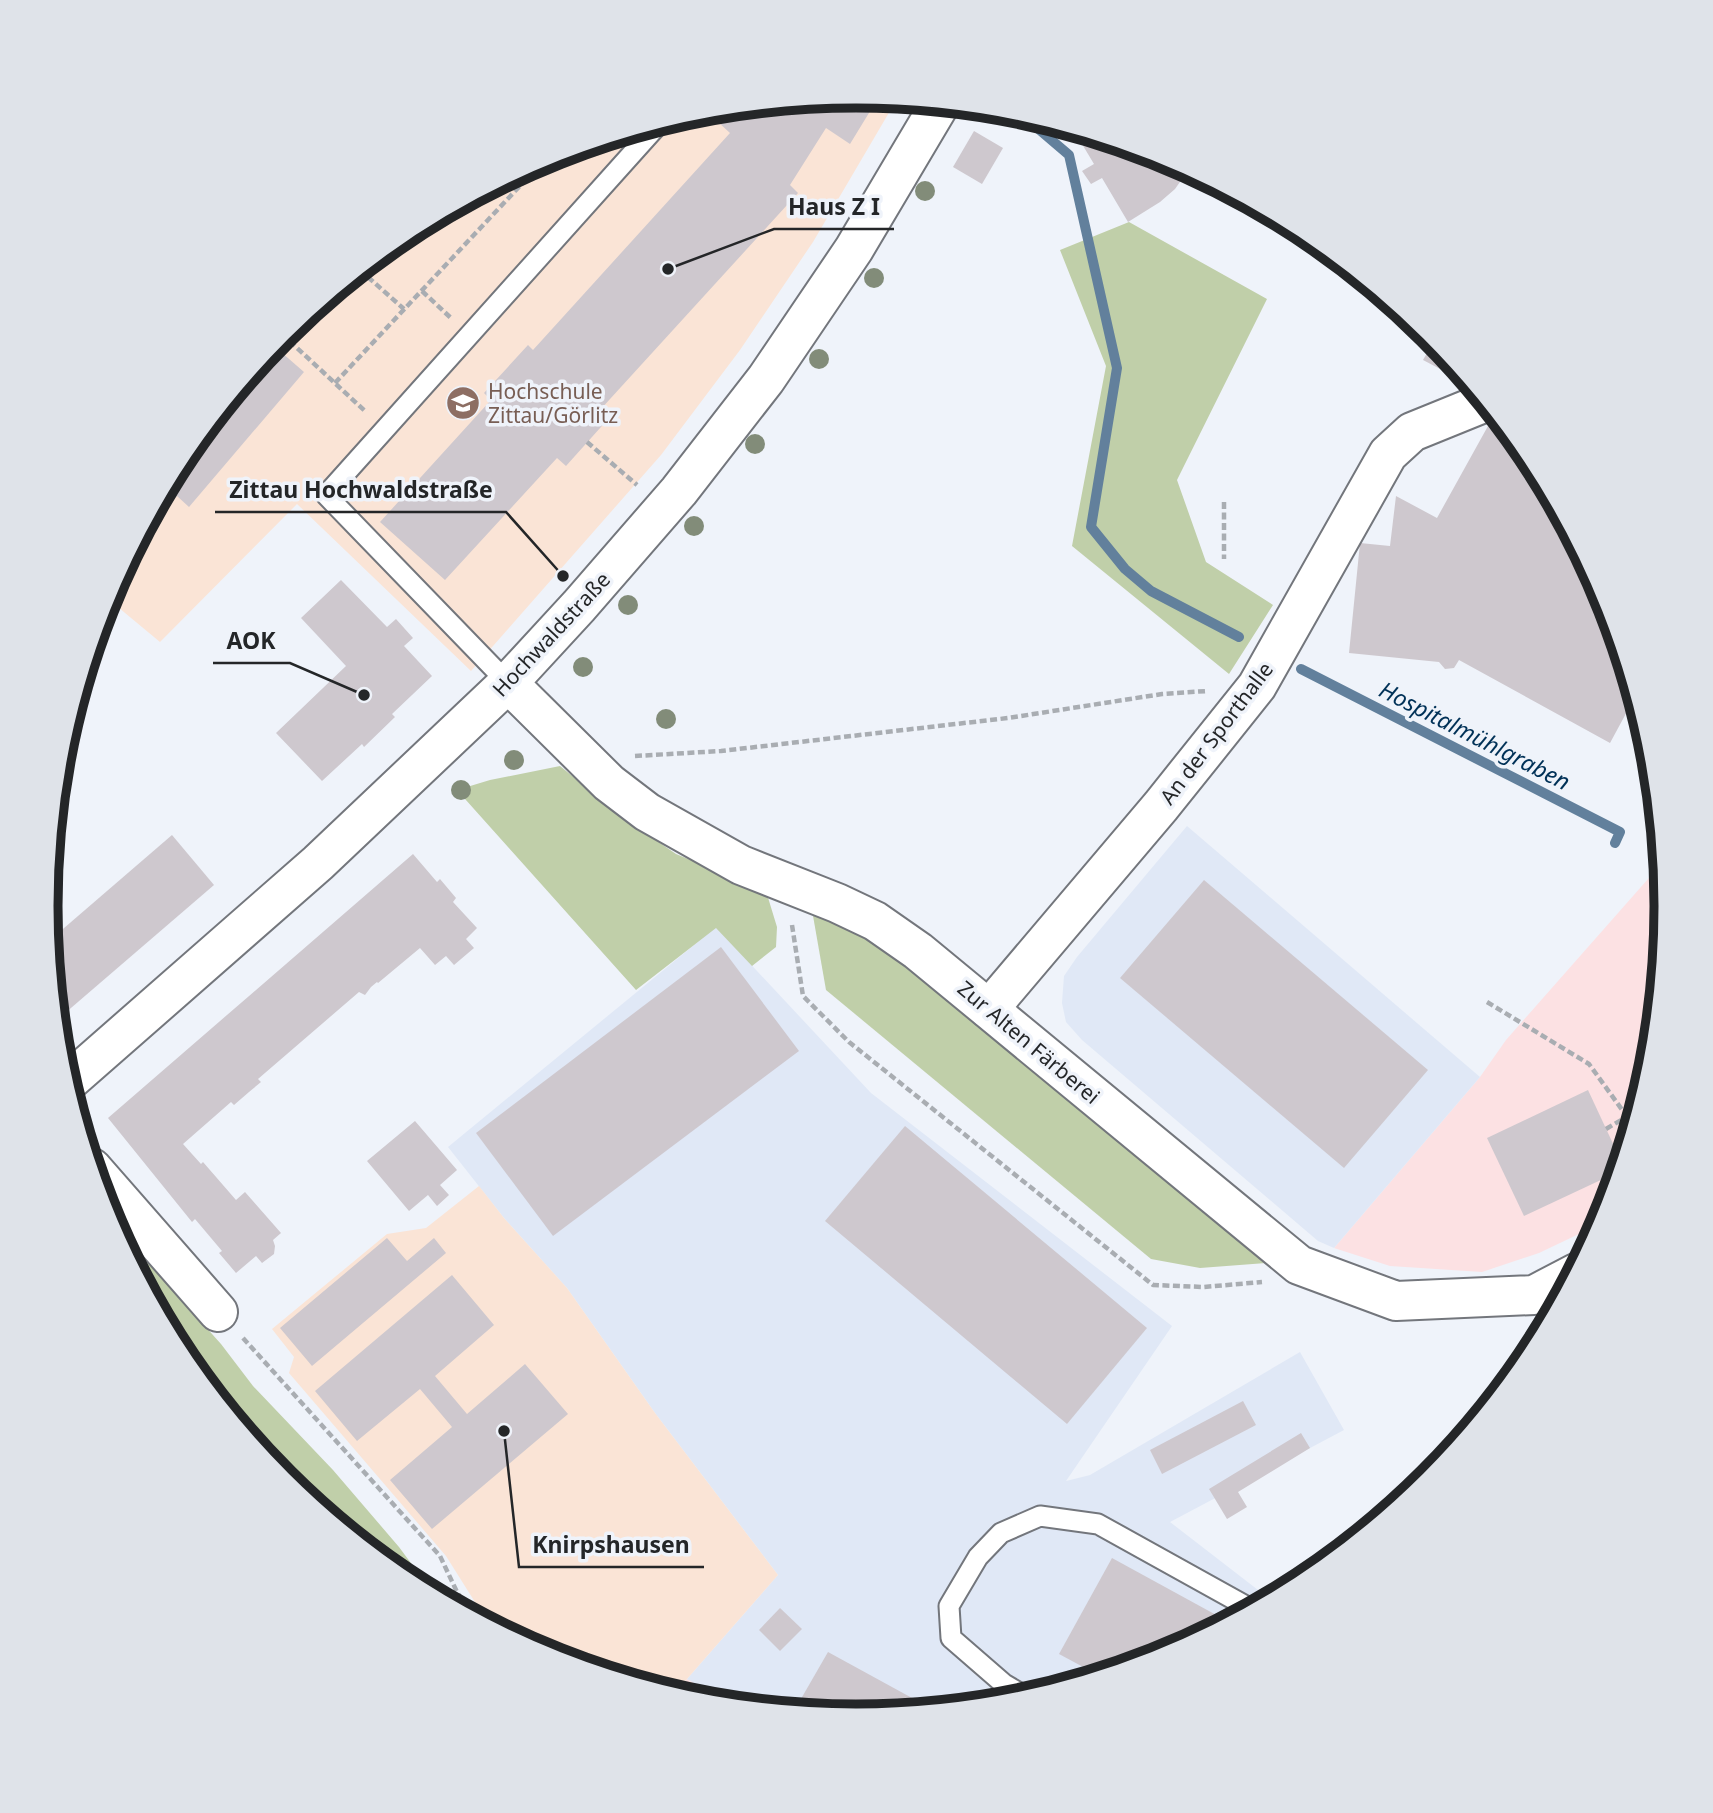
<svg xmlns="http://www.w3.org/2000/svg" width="1713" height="1813" font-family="'Noto Sans',sans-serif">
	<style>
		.commercial { fill: #fce1e3 }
		.built { fill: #e0e8f6 }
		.education { fill: #fae4d6 }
		.green { fill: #c0cfa9 }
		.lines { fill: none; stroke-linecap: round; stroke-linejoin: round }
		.stream { stroke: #62809c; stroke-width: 10 }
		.building { fill: #cec8ce }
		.service-casing { stroke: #73767c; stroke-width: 23 }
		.minor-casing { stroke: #73767c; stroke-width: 42 }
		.path { stroke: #a9adb2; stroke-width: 4.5; stroke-dasharray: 7 3.5; stroke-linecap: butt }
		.service { stroke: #fff; stroke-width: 19 }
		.minor { stroke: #fff; stroke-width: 38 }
		.tree { fill: #828c79 }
		.labels { text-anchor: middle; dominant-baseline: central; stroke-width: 7; stroke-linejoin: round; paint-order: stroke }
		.education-label { font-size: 21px; fill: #785e54; stroke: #eff3fa; text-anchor: start }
		.street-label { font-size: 21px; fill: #242628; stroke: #eff3fa }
		.water-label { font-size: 23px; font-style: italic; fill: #003157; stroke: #eff3fa }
		.rim { fill: none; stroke: #242628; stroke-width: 9 }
		.leader { fill: none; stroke: #242628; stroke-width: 2.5 }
		.callout-dot { fill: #242628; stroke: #eff3fa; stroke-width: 2.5 }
		.callout-label { font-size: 23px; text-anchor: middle; font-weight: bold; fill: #242628; stroke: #eff3fa; stroke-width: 7; stroke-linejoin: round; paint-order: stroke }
	</style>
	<rect width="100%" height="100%" fill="#eff3fa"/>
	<g class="commercial">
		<polygon points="1663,862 1667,907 1652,1065 1602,1223 1539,1253 1482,1272 1390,1266 1334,1248 1480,1077 1506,1040"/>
		<polygon points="687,1679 734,1705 698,1702 671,1694"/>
	</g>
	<g class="built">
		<polygon points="1187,826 1480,1077 1334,1248 1318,1241 1082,1040 1066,1022 1062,1003 1064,976 1077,957"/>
		<polygon points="716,927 871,1093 1172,1326 1066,1481 1090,1475 1300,1352 1344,1430 1170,1522 1271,1600 1166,1656 1014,1702 856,1717 734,1705 687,1679 778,1575 655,1413 567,1288 504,1218 448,1147"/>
	</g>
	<g class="education">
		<polygon points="857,96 897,99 813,242 740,350 661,455 471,671 297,504 160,642 107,598 182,456 283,333 406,232 547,157 699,111"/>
		<polygon points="479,1186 504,1218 567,1288 655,1413 778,1575 687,1679 671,1694 546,1656 490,1626 446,1556 289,1373 294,1357 272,1329 387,1234 426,1228"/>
	</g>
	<g class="green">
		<polygon points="1129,222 1267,299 1177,480 1206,562 1273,605 1229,674 1072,546 1106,366 1060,250"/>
		<polygon points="560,766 625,819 676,854 766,891 777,927 776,947 752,966 716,928 636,990 457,790 490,780"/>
		<polygon points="812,910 876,944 1003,1043 1266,1263 1200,1268 1151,1259 826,990"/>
		<polygon points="108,1218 221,1344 253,1386 333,1470 399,1547 436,1597 406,1581 283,1480 182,1357"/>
	</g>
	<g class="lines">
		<g class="stream">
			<polyline points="1021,114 1069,155 1117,368 1091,527 1125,569 1151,591 1239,637"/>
			<polyline points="1301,669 1620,832 1615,843"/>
		</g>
	</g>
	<g class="building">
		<polygon points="857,96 883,98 875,110 872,108 850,144 826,128 790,185 798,193 600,410 609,418 566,466 557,458 445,580 380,522 491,400 484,393 528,345 533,350 730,133 705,110"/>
		<polygon points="1073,129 1127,145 1133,155 1142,150 1151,157 1155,154 1167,157 1189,169 1175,189 1160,202 1128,222 1102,178 1091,184 1082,171 1094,164"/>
		<polygon points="974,131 1003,148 982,184 953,167"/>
		<polygon points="1228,190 1273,214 1271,217 1248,205 1244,213 1222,199"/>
		<polygon points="463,202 447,225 436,216"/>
		<polygon points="1435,339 1451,359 1444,371 1423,360"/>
		<polygon points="273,345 304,372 189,507 177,496 136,543 182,456"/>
		<polygon points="1504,424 1531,456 1606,597 1636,695 1610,743 1459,660 1454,668 1445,669 1439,662 1349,653 1360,543 1390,546 1396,496 1437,518 1488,426 1500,432"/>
		<polygon points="341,580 387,627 396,619 413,638 404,646 432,676 392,714 395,717 364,747 362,744 322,781 276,733 346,666 301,618"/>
		<polygon points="172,835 214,885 57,1020 49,941"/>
		<polygon points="413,854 437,882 440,879 456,898 453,902 477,928 466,939 474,948 454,965 446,956 435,965 420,948 378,983 377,982 371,987 365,995 359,992 258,1079 261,1082 249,1092 234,1105 231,1102 183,1144 201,1164 203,1162 236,1200 245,1192 281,1233 273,1240 275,1246 274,1254 262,1263 256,1256 236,1273 219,1253 222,1251 195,1219 192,1222 108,1118"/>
		<polygon points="1204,880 1428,1070 1344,1168 1120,978"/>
		<polygon points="721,947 799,1051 553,1236 476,1133"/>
		<polygon points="1588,1090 1622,1163 1620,1171 1524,1216 1487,1138"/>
		<polygon points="415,1121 457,1170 440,1185 449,1195 437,1206 428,1195 409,1211 367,1161"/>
		<polygon points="905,1126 1147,1328 1067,1424 825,1221"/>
		<polygon points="387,1238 407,1261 434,1238 446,1253 312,1366 280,1328"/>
		<polygon points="452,1275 494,1325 435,1376 467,1414 525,1364 568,1414 432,1529 390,1480 452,1427 420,1389 357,1441 315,1391"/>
		<polygon points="1243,1401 1256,1425 1162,1474 1150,1450"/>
		<polygon points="1301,1433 1310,1448 1238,1492 1247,1507 1227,1519 1209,1489"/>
		<polygon points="1112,1558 1229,1622 1166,1656 1100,1676 1059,1654"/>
		<polygon points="780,1608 802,1629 780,1651 759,1630"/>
		<polygon points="828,1652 934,1710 856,1717 794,1711"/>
	</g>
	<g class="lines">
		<g class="service-casing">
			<g id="service">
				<polyline points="508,683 326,495 656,127 653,125"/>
				<polyline points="1028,1698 1004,1684 951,1638 949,1606 978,1557 1001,1533 1040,1516 1098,1524 1253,1610"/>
			</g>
		</g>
		<g class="minor-casing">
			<g id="minor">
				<polyline points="508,683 609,783 647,812 741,865 837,903 875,921 918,951 1299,1265 1396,1301 1534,1295 1576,1273"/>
				<polyline points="989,1009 1161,806 1257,686 1388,454 1412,432 1486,402"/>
				<polyline points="67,1083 318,863 508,683 579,606 679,491 766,379 854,249 940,104"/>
				<polyline points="92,1168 218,1312"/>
			</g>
		</g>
		<g class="path">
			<polyline points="360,270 404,309"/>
			<polyline points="422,291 452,319"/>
			<polyline points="282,334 366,412"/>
			<polyline points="335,383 547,157"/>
			<polyline points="587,442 637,485"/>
			<polyline points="1224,502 1224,559"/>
			<polyline points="635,756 721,751 1008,718 1162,694 1207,691"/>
			<polyline points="792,925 803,996 849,1042 1153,1285 1204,1287 1262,1282"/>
			<polyline points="1487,1002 1589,1064 1628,1118 1632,1130"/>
			<polyline points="1606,1129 1638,1110"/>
			<polyline points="243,1338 440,1556 457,1592 473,1617"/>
		</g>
		<use href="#service" class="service"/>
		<use href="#minor" class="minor"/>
	</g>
	<g class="tree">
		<circle cx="925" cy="191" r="10"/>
		<circle cx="874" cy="278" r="10"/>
		<circle cx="819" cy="359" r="10"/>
		<circle cx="755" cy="444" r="10"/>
		<circle cx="694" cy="526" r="10"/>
		<circle cx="628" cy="605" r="10"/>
		<circle cx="583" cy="667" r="10"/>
		<circle cx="666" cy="719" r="10"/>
		<circle cx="514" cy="760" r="10"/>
		<circle cx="461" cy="790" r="10"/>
	</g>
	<defs>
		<g id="university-disc" transform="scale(1.75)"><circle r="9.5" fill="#8d6e63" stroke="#eff3fa"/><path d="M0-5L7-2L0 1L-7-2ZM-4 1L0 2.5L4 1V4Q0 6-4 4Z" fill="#fff"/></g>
	</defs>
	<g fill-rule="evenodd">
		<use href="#university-disc" x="463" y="403"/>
	</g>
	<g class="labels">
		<g class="education-label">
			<text x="488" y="391">Hochschule<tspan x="488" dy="24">Zittau/Görlitz</tspan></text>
		</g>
		<g class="street-label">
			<text transform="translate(551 634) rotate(-47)">Hochwaldstraße</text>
			<text transform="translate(1216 733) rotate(-53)">An der Sporthalle</text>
			<text transform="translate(1029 1042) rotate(40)">Zur Alten Färberei</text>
		</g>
		<g class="water-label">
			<text transform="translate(1475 735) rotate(27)">Hospitalmühlgraben</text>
		</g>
	</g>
	<path d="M0 0H1713V1813H0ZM58 906a798 798 0 1 1 1596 0a798 798 0 1 1-1596 0Z" fill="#dfe3e9" fill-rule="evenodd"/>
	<path class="rim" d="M58 906a798 798 0 1 1 1596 0a798 798 0 1 1-1596 0Z"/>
	<path class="leader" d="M668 269L774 229H894M563 576L506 512H215M364 695L290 663H213M504 1431L519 1567H704"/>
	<g class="callout-dot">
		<circle cx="668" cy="269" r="7"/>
		<circle cx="563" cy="576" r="7"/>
		<circle cx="364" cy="695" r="7"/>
		<circle cx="504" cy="1431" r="7"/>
	</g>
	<g class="callout-label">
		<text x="834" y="215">Haus Z I</text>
		<text x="361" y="498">Zittau Hochwaldstraße</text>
		<text x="251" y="649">AOK</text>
		<text x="611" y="1553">Knirpshausen</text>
	</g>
</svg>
